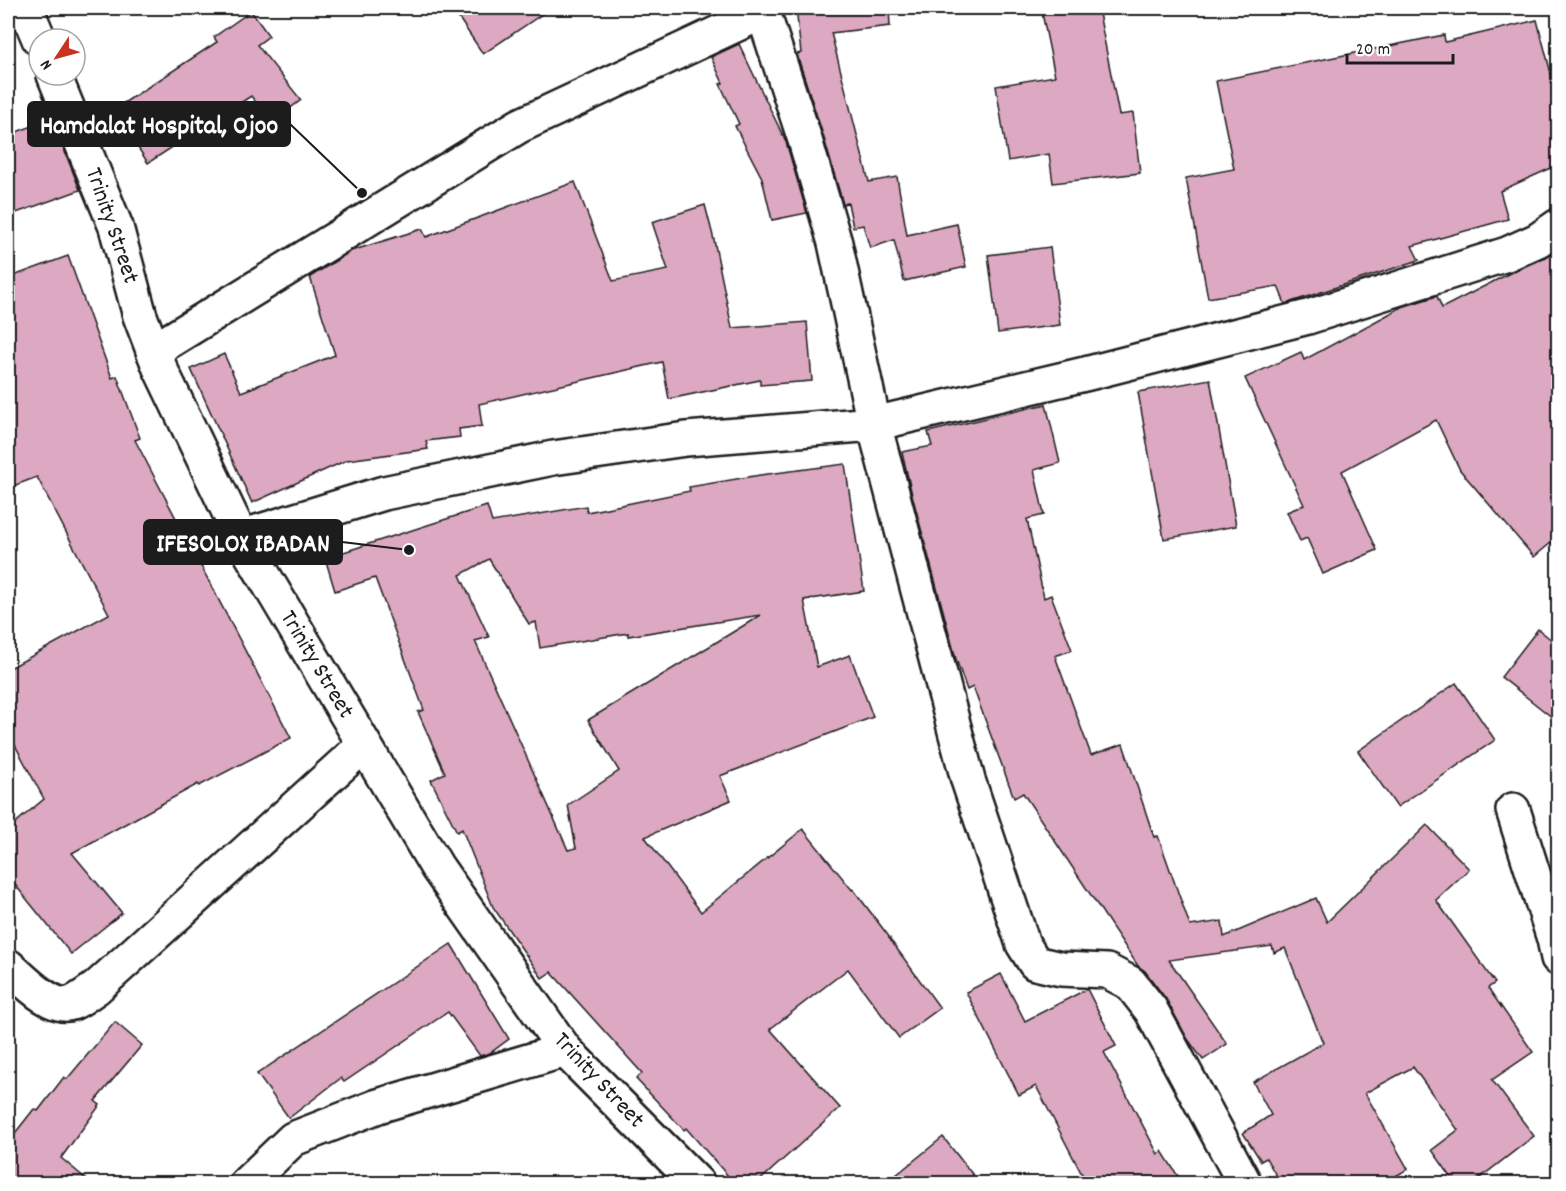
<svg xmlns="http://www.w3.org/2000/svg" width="1566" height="1191" font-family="Dekko,sans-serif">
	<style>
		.building { fill: #dca8c2; stroke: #1c1c1c; stroke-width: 1.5; fill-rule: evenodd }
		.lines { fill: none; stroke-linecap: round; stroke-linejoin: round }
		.street-casing { stroke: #1c1c1c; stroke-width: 38 }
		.street { stroke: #fff; stroke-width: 33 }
		.labels { text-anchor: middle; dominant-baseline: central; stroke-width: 4.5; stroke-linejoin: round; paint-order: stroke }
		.street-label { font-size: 24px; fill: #1c1c1c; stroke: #fff }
		.leader { fill: none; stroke: #1c1c1c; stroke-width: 2 }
		.callout-dot { fill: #1c1c1c; stroke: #fff; stroke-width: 2 }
		.callout { fill: #1c1c1c; stroke: #1c1c1c; stroke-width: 2 }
		.callout-label { font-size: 26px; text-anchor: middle; font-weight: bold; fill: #fff }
	</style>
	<rect width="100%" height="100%" fill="#fff"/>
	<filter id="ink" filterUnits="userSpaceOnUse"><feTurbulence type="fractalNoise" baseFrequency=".0167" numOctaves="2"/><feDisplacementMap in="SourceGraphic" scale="12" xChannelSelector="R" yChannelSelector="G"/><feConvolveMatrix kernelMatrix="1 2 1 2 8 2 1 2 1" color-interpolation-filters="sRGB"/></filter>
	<g filter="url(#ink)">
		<g class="building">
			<polygon points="452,8 551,8 483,54"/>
			<polygon points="796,8 889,8 890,26 831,33 869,182 897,177 907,235 957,224 966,267 904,281 894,240 870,248 863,225 853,227 848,203 843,204 823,135 800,64 797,54 801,53"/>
			<polygon points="1041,8 1098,8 1119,115 1133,113 1140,173 1053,183 1049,154 1008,161 996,86 1055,76"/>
			<polygon points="251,11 269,36 257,45 301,100 272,122 251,96 148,163 113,110 217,42 214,37"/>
			<polygon points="1537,20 1553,81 1558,94 1558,165 1500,191 1508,219 1412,246 1419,260 1297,300 1285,304 1278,286 1208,298 1186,178 1234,169 1216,81 1444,35 1445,42"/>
			<polygon points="739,44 786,142 807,213 772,220 762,178 735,126 739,124 720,84 723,83 711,57"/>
			<polygon points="52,119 80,190 8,216 8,135"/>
			<polygon points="575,182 613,281 668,270 652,222 705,205 714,240 732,328 807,322 812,381 760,385 760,380 669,399 662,362 479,404 482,426 459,429 460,437 426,441 428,449 347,460 252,503 191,369 224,354 241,392 335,355 310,277 351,251 422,229 426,237"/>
			<polygon points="1050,247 1060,325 998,333 988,255"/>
			<polygon points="1558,249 1558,537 1534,557 1460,470 1436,420 1342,471 1377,550 1323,574 1307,538 1300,541 1287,512 1304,505 1245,378 1301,352 1304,360 1402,307 1437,296 1442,308 1512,272 1546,257"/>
			<polygon points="68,256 112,378 117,376 140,438 135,440 291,738 199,786 198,784 72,853 122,913 71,954 8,876 8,829 44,799 8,732 8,669 109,614 37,477 8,488 8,278"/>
			<polygon points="1210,379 1236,526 1164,539 1138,392"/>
			<polygon points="1046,404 1060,463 1034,470 1044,515 1027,519 1044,598 1051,595 1072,650 1055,656 1091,755 1123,744 1154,837 1158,836 1190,926 1222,921 1224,937 1316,898 1327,922 1427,825 1469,869 1436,900 1495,983 1488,988 1533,1052 1492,1080 1534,1136 1472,1184 1456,1184 1432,1150 1458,1130 1413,1067 1365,1093 1408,1169 1382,1184 1281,1184 1266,1158 1261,1161 1243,1133 1271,1115 1253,1082 1323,1043 1285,948 1274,953 1272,946 1169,960 1227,1044 1203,1060 1187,1038 1166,999 1145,971 1138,966 1023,793 1014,798 973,687 967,690 956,659 912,495 902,452 932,446 928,432"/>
			<path d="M 845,464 L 864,591 L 804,600 L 817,667 L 850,655 L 873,717 L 720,776 L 731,800 L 645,837 L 701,912 L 803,829 L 852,890 L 853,889 L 890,938 L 889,938 L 940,1008 L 899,1038 L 848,969 L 770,1029 L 840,1108 L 756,1184 L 735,1184 L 686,1128 L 684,1130 L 636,1079 L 642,1073 L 551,972 L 542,978 L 493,907 L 462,829 L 457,832 L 431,780 L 445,773 L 418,712 L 424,710 L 375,578 L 335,591 L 325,558 L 487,506 L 492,522 L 586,506 L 587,512 L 690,491 L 689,487 L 760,475 ZM 489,559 L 529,624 L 536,622 L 540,648 L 628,633 L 628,636 L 761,615 L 588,720 L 619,771 L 568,805 L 576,848 L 568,850 L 475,641 L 489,637 L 460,575 Z"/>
			<polygon points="1538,629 1558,645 1558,722 1501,677"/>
			<polygon points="1456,683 1495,740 1397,807 1358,751"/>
			<polygon points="451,944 509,1039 490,1053 480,1056 448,1012 344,1082 341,1078 289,1118 257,1074"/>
			<polygon points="1001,974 1025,1021 1087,989 1116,1046 1104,1052 1158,1154 1162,1151 1183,1184 1087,1184 1036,1086 1019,1095 966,992"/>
			<polygon points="115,1022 142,1045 95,1101 100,1105 61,1158 92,1184 8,1184 8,1142 34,1109 38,1111 64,1077 67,1079"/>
			<polygon points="943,1137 980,1184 885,1184"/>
		</g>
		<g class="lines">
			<g class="street-casing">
				<g id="street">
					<polyline points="26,8 39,39"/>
					<polyline points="763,8 763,12 805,140 835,243 874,424 968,780 1023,944 1035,963 1061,969 1107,971 1130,983 1151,1010 1245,1184"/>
					<polyline points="54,75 116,227 140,316 159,366 241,537 437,867 565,1050 698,1184"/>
					<polyline points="153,351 519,126 763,12"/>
					<polyline points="241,537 384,493 553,458 686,439 874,424 1089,373 1308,317 1507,254 1538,240 1558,226"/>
					<polyline points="1513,810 1554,939 1558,958"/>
					<path d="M 8,966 C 22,978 52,1011 72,1003 C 80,1000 88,993 96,988 L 364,745"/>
					<polyline points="246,1184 293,1139 378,1106 565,1050"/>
				</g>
			</g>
			<use href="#street" class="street"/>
		</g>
	</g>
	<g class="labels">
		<g class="street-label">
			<text transform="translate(111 226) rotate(71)">Trinity Street</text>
			<text transform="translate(316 665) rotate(59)">Trinity Street</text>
			<text transform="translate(598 1081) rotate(47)">Trinity Street</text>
		</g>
	</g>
	<path class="leader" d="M362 193L290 124M409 550L342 542"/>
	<g class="callout-dot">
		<circle cx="362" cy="193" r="6"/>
		<circle cx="409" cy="550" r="6"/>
	</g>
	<g class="callout">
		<rect x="28" y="102" width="262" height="44" rx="6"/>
		<rect x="144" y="520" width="198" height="44" rx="6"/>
	</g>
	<g class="callout-label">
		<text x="159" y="133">Hamdalat Hospital, Ojoo</text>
		<text x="243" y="551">IFESOLOX IBADAN</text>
	</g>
	<rect width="1566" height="1191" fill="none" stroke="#fff" stroke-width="30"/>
	<rect x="15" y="15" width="1536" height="1161" fill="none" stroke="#1c1c1c" stroke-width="2" filter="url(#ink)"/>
	<g transform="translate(57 57) rotate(234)"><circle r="28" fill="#ffffff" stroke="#a4a4a4" stroke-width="1.5"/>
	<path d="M0-4.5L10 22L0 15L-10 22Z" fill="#c8321e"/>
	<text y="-9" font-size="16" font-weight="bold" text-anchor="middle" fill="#1c1c1c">N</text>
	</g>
	<path d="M1347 54v9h106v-9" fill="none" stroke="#1c1c1c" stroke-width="3"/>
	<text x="1356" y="54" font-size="18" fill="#1c1c1c" stroke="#ffffff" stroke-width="4.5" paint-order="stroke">20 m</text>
</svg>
